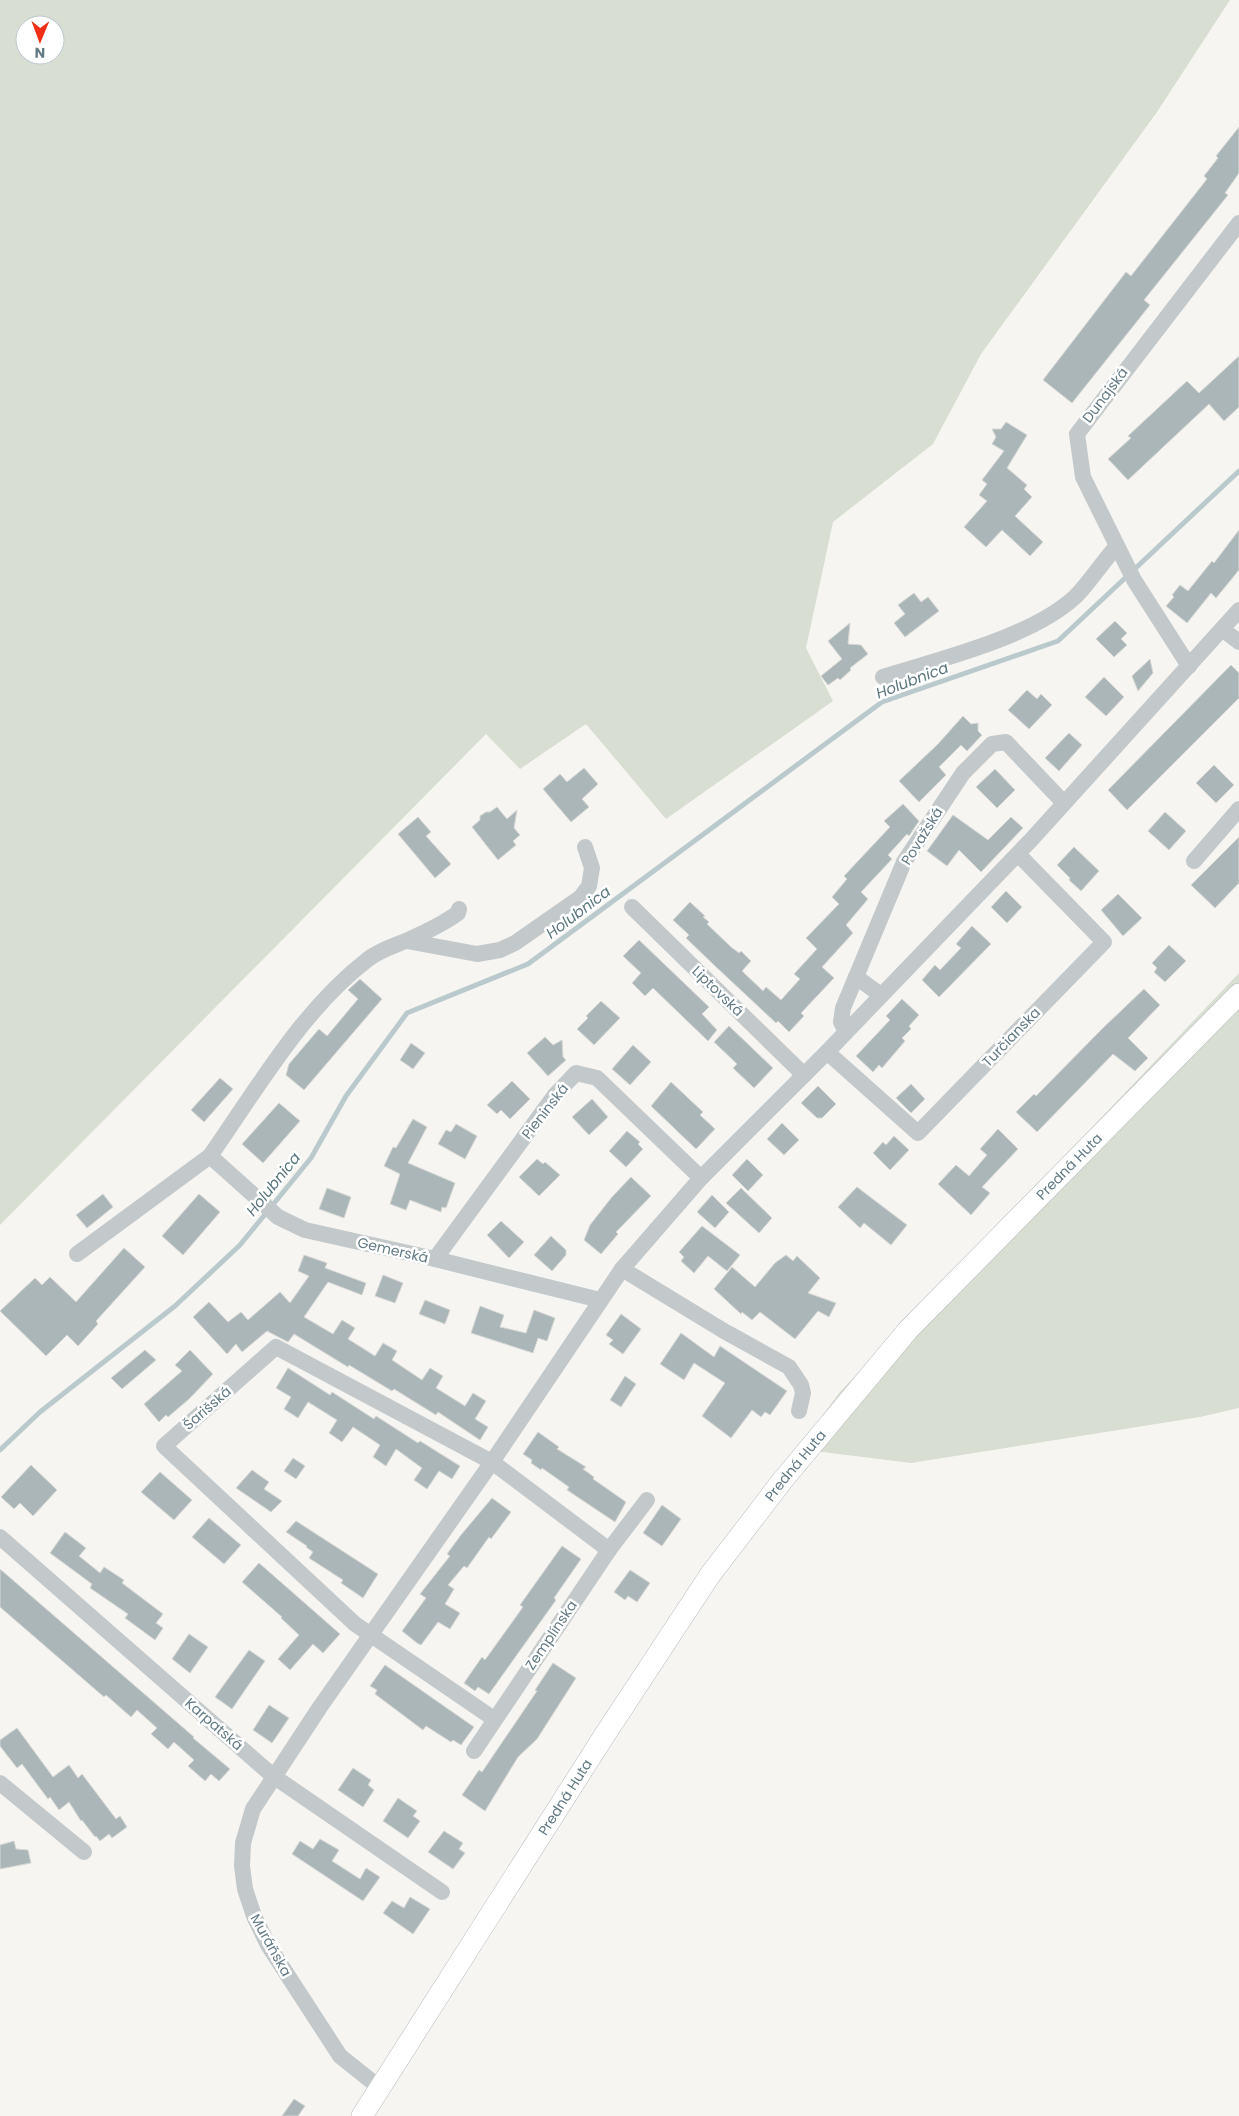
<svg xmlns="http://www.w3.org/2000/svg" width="1239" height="2116" font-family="Poppins,sans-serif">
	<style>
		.green { fill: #d8ded2; fill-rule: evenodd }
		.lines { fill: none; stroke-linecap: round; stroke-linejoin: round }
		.stream { stroke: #bacacc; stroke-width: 5 }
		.building { fill: #abb6b9; stroke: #d7d7d4 }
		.major-casing { stroke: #b6bbbe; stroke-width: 22 }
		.minor { stroke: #c3c8ca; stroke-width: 16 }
		.major { stroke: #fff; stroke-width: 21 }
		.labels { text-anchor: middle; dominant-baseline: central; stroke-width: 5; stroke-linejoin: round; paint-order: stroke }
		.street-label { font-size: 14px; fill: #627a85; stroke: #fff }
		.water-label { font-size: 15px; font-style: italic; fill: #59767c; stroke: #fff }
	</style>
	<rect width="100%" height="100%" fill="#f6f5f2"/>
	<g class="green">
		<path d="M 0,0 L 1230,0 L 1157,112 L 981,354 L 933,444 L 833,522 L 806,648 L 833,701 L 666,819 L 586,724 L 520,769 L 486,734 L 0,1225 ZM 25,25 L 55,25 L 55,55 L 25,55 Z"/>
		<polygon points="1239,973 1239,1408 1200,1417 911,1463 798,1449 839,1393"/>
	</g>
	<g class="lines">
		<polyline class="stream" points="0,1450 40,1412 175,1306 240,1245 311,1158 346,1096 407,1013 528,964 882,702 1058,641 1239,471"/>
	</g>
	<g class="building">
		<polygon points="1239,127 1239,173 1225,193 1228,195 1144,300 1150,305 1072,403 1043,380 1126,272 1131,276 1207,179 1204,176 1218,158 1216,156"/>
		<polygon points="1239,356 1239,407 1224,421 1209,404 1128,480 1108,459 1131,438 1128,436 1187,381 1199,393"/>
		<polygon points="1006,422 1027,435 1007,468 1027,485 1024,489 1032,497 1015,516 1043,542 1030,556 1002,530 986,547 964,527 987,501 979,495 987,484 982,480 1004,451 992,444 996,437 992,429 1001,429"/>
		<polygon points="1239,530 1239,570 1216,598 1211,593 1187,623 1166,606 1174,597 1172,595 1180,585 1188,591 1212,561 1214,563"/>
		<polygon points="914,593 921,602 928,597 939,611 905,637 894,623 905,614 898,605"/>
		<polygon points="1115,621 1127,633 1121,639 1127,645 1114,657 1096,639"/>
		<polygon points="850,623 848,644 861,645 868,654 850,668 851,670 840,680 838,678 828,685 821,676 842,659 828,641"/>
		<polygon points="1150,659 1153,673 1138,691 1132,676"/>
		<polygon points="1231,665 1239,673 1239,698 1127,810 1108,790"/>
		<polygon points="1104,677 1124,697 1106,716 1085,697"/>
		<polygon points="1027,690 1037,699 1041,694 1052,705 1029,729 1008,710"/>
		<polygon points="963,716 971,724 978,723 978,731 982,735 967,751 961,745 939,767 946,775 919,802 899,781 938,744"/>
		<polygon points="1069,733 1082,745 1059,771 1045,758"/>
		<polygon points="1214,765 1234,785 1216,803 1196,783"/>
		<polygon points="584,768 598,784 582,799 589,807 571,822 543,789 560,774 567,782"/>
		<polygon points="995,769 1015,790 997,808 976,787"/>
		<polygon points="903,804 919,821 909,836 907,834 888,855 892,859 861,892 868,899 846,925 853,933 822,967 834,978 801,1013 804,1016 789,1032 778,1021 776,1023 714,965 686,938 689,935 673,920 690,902 705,916 703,917 709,922 707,924 731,947 739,953 741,951 751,961 742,971 763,991 766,987 781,1000 800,979 794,974 817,949 806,938 839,904 832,897 847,879 844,876 890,827 884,821"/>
		<polygon points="497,807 507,819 517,810 514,828 520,835 513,841 516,845 498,860 472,827 480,820 480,816 486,812 490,812"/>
		<polygon points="1165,812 1186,831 1169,850 1148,831"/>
		<polygon points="953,815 988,840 1011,817 1023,828 981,872 959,850 947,866 927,851"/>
		<polygon points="418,817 431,832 426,836 451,864 435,878 398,834"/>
		<polygon points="1239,837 1239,883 1215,908 1191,885"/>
		<polygon points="1074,847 1099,871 1081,891 1069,880 1070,878 1057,865"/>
		<polygon points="1006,891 1022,907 1007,923 991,907"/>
		<polygon points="1118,894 1142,918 1123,936 1101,910"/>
		<polygon points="972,926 991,944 939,997 922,980 935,965 940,970 961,948 956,944"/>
		<polygon points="639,940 709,1007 702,1014 717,1030 708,1041 653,988 645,996 632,983 641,973 623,956"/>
		<polygon points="1169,945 1186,961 1165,982 1154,972 1157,968 1152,963"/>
		<polygon points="360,979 382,999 304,1090 286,1075 289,1064 319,1029 327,1036 358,999 348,990"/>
		<polygon points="1144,989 1160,1005 1128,1038 1148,1058 1135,1071 1113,1054 1037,1132 1016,1112 1034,1094 1036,1096 1104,1027"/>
		<polygon points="902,999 919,1015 909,1026 911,1029 902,1038 905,1041 882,1068 879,1065 873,1072 856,1056 890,1020 886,1016"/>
		<polygon points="601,1001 620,1018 594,1045 577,1029 588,1018 586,1016"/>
		<polygon points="729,1026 773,1068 754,1088 733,1068 737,1064 714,1042"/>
		<polygon points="545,1037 553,1045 562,1040 563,1057 566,1060 548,1076 527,1053"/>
		<polygon points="411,1043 425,1053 413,1069 400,1060"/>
		<polygon points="633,1045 651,1062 630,1085 612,1069"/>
		<polygon points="220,1078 233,1089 204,1122 191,1110"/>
		<polygon points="512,1081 530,1099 510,1119 501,1110 497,1114 487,1105"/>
		<polygon points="671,1082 703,1112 700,1115 715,1129 696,1149 651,1106"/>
		<polygon points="911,1084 925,1099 911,1113 896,1098"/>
		<polygon points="818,1086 836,1104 822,1118 817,1118 801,1103"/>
		<polygon points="592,1099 608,1117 589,1135 572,1117"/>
		<polygon points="279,1103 300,1121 263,1163 242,1144"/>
		<polygon points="413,1119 427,1127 408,1163 455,1183 446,1208 442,1207 441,1212 410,1200 406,1210 390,1204 400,1174 384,1166 393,1147 396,1148"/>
		<polygon points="782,1123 799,1140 784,1155 767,1139"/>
		<polygon points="456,1124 477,1136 465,1159 438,1144 446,1130 451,1132"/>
		<polygon points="998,1129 1018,1149 982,1187 990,1193 971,1215 938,1184 956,1165 969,1176 987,1155 980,1149"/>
		<polygon points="627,1131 640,1142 638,1144 643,1149 626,1167 609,1151"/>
		<polygon points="894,1136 909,1150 890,1170 873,1153 883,1142 886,1145"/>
		<polygon points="537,1159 543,1164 545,1162 560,1175 539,1196 519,1177"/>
		<polygon points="747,1159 763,1175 748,1191 732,1175"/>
		<polygon points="631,1177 651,1196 616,1232 618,1234 601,1254 584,1240 590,1225 612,1197"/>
		<polygon points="857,1187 907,1225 891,1245 864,1223 860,1228 838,1207"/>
		<polygon points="327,1188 351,1197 344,1218 319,1209"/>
		<polygon points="741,1188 772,1218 759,1233 726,1203"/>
		<polygon points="103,1194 113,1207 87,1228 76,1215"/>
		<polygon points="199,1194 220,1212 183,1255 162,1236"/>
		<polygon points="712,1195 729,1212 715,1228 697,1212"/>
		<polygon points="501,1221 524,1242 509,1258 487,1235"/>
		<polygon points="702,1226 740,1255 727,1271 708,1256 694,1273 681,1261 684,1257 679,1252"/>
		<polygon points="551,1236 566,1250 566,1255 552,1271 534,1255"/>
		<polygon points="124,1248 145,1267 96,1321 98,1324 78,1346 67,1335 46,1356 0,1311 35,1278 42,1285 50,1277 76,1302"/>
		<polygon points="304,1255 327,1263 325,1268 366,1283 362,1295 328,1282 304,1317 333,1334 342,1320 355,1328 348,1339 375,1356 383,1343 397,1351 392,1360 422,1380 430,1368 443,1376 436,1388 465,1406 473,1393 486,1401 475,1419 488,1427 480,1440 438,1412 436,1415 394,1389 392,1391 349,1365 348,1367 294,1334 288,1342 267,1331 242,1352 236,1344 227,1354 193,1317 209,1302 228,1322 241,1312 248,1320 280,1292 290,1303 309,1276 298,1271"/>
		<polygon points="786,1255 793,1261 797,1256 820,1278 808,1293 836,1303 829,1317 818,1311 795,1339 760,1312 752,1320 742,1312 741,1314 714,1289 732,1267 755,1287 775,1263"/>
		<polygon points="383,1275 403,1283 395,1303 375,1296"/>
		<polygon points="425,1300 450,1310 445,1324 419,1314"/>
		<polygon points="480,1306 504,1315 500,1327 526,1333 534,1310 555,1318 547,1341 538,1338 533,1353 471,1333"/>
		<polygon points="621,1314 641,1329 623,1354 609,1344 613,1340 606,1335"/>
		<polygon points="681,1333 714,1357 720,1346 787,1391 770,1415 765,1412 761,1417 752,1410 731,1438 702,1416 725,1383 694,1363 684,1380 660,1364"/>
		<polygon points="145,1350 156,1360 122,1389 111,1378"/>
		<polygon points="190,1350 213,1374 189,1399 168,1417 166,1415 159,1422 144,1404 182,1371 175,1365"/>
		<polygon points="288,1368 330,1395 332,1392 374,1419 376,1416 418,1443 420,1441 460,1466 452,1479 439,1471 427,1489 414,1480 422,1468 396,1449 386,1466 373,1457 380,1445 353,1427 342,1442 329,1433 337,1420 308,1402 298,1418 284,1409 291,1397 276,1388"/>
		<polygon points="625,1376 636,1384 621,1407 610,1400"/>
		<polygon points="538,1432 559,1447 557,1449 586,1467 583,1469 594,1477 593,1479 626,1502 615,1522 567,1490 569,1487 542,1468 541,1470 531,1463 532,1460 523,1454"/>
		<polygon points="293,1458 305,1466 296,1479 284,1471"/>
		<polygon points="31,1465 57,1490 33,1516 20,1503 14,1509 1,1497"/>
		<polygon points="252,1470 269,1482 264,1489 282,1501 271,1512 236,1488"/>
		<polygon points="160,1472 192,1500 174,1520 141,1492"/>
		<polygon points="492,1498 511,1512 491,1539 489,1537 467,1568 464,1566 448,1585 454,1589 445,1604 460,1613 450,1629 438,1622 421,1645 417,1643 402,1631 426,1598 420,1594 450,1556 447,1554 461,1535"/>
		<polygon points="662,1505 681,1519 662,1546 643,1533"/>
		<polygon points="209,1518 241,1545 224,1564 192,1537"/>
		<polygon points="296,1521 378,1574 363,1598 341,1583 343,1580 309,1558 313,1552 306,1547 307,1546 286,1532"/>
		<polygon points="65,1532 86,1548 79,1556 100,1573 104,1567 124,1580 122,1583 163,1614 156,1623 163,1628 155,1640 125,1618 128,1614 90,1588 92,1584 50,1553"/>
		<polygon points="562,1546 581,1559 554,1598 556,1600 489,1694 478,1687 475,1691 464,1683 482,1657 485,1660 523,1607 520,1605"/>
		<polygon points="259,1563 340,1634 323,1653 313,1644 290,1670 278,1659 299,1635 281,1618 282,1617 242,1582"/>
		<polygon points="0,1569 194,1737 193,1738 230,1769 219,1781 211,1774 205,1781 188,1766 194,1760 174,1742 168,1749 151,1734 157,1728 137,1710 131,1717 106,1695 104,1697 0,1607"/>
		<polygon points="630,1570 650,1583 637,1602 628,1596 625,1600 614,1592"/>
		<polygon points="189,1634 208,1647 190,1673 172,1659"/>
		<polygon points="249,1650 265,1661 232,1709 215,1697"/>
		<polygon points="553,1663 576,1678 537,1739 518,1757 485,1811 462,1795 479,1770 482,1772 537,1691 535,1690"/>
		<polygon points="385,1665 474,1727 461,1745 453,1740 451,1742 426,1726 423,1730 375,1694 377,1690 370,1686"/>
		<polygon points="269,1705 289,1718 272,1743 253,1730"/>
		<polygon points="17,1728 53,1777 69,1765 78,1778 82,1774 116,1819 120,1816 127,1827 112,1838 109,1834 100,1841 96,1836 95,1837 82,1820 81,1821 69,1802 59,1810 50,1797 48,1799 22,1764 17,1768 0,1746 0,1740"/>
		<polygon points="353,1768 371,1780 368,1785 374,1790 363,1807 338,1790"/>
		<polygon points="398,1798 417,1811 413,1816 420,1821 408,1838 383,1821"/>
		<polygon points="444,1831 463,1843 459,1849 465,1853 453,1869 428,1852"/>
		<polygon points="320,1839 339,1850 332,1861 360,1879 366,1868 380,1877 363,1901 292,1854 300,1841 313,1849"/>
		<polygon points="14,1841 16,1849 28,1850 31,1863 0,1869 0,1845"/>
		<polygon points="410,1897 430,1909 413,1934 383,1913 392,1901 404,1908"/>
		<polygon points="294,2099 305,2106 298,2116 282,2116"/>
	</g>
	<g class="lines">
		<g class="major-casing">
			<g id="major">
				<path id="s1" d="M 362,2116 L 604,1736 L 710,1575 L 782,1481 L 908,1330 L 1239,994"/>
			</g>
		</g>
		<g class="minor">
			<polyline points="1222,629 1239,642"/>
			<polyline points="1189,666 1134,580 1083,477 1077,434 1239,223"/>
			<path d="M 883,677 C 940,659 1033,637 1076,596 C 1090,582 1103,561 1117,546"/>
			<polyline points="1194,861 1239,809"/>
			<polyline points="632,907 804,1075"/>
			<path d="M 459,909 L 458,913 C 443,924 426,932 408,940 C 394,946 379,950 367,960 C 302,1010 257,1089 210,1156 L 278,1217 L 305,1230 L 435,1259 L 600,1300"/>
			<polyline points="407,941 477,954 500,950 515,943 581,897 589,886 592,868 585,847"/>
			<polyline points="856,977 881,995"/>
			<polyline points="846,1031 841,1022 843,1008 904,862 963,773 992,744 1006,742 1064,803"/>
			<polyline points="827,1052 918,1133 1104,942 1018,854"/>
			<polyline points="77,1254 210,1156"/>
			<polyline points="435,1259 555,1095 576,1073 597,1078 701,1178"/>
			<polyline points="622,1269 724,1331 789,1367 801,1385 803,1393 799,1411"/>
			<polyline points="0,1537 273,1776 442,1892"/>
			<polyline points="494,1719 355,1624 164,1446 276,1347 492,1462 609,1550 647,1500"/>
			<polyline points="474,1751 609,1550"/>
			<polyline points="0,1783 84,1852"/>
			<polyline points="380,2088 340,2056 268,1945 254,1916 245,1889 242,1866 243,1843 253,1809 320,1707 492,1462 622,1269 701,1178 827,1052 1031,840 1239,610"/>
		</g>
		<use href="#major" class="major"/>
	</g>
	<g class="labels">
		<g class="street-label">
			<text transform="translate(1105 395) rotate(-53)">Dunajská</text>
			<text transform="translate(922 836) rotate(-58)">Považská</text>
			<text transform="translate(718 991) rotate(44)">Liptovská</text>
			<text transform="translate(1011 1037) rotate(-46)">Turčianska</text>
			<text transform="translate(545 1111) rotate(-52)">Pieninská</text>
			<text stroke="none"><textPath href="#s1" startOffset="1188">Predná Huta</textPath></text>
			<text transform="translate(393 1250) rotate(13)">Gemerská</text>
			<text transform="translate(207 1408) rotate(-41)">Šarišská</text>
			<text stroke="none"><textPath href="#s1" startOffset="782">Predná Huta</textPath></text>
			<text transform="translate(551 1635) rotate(-56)">Zemplínska</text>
			<text transform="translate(214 1724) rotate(41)">Karpatská</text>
			<text stroke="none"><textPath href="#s1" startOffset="378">Predná Huta</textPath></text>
			<text transform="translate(271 1945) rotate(61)">Muráňska</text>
		</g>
		<g class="water-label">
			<text transform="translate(912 680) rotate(-21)">Holubnica</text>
			<text transform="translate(578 912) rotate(-37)">Holubnica</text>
			<text transform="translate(273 1184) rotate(-51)">Holubnica</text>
		</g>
	</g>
	<g transform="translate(40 40) rotate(181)"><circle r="24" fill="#ffffff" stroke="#c0cace"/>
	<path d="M0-4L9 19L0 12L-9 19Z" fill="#f12f16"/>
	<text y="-8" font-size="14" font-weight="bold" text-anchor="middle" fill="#627a85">N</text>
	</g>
</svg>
